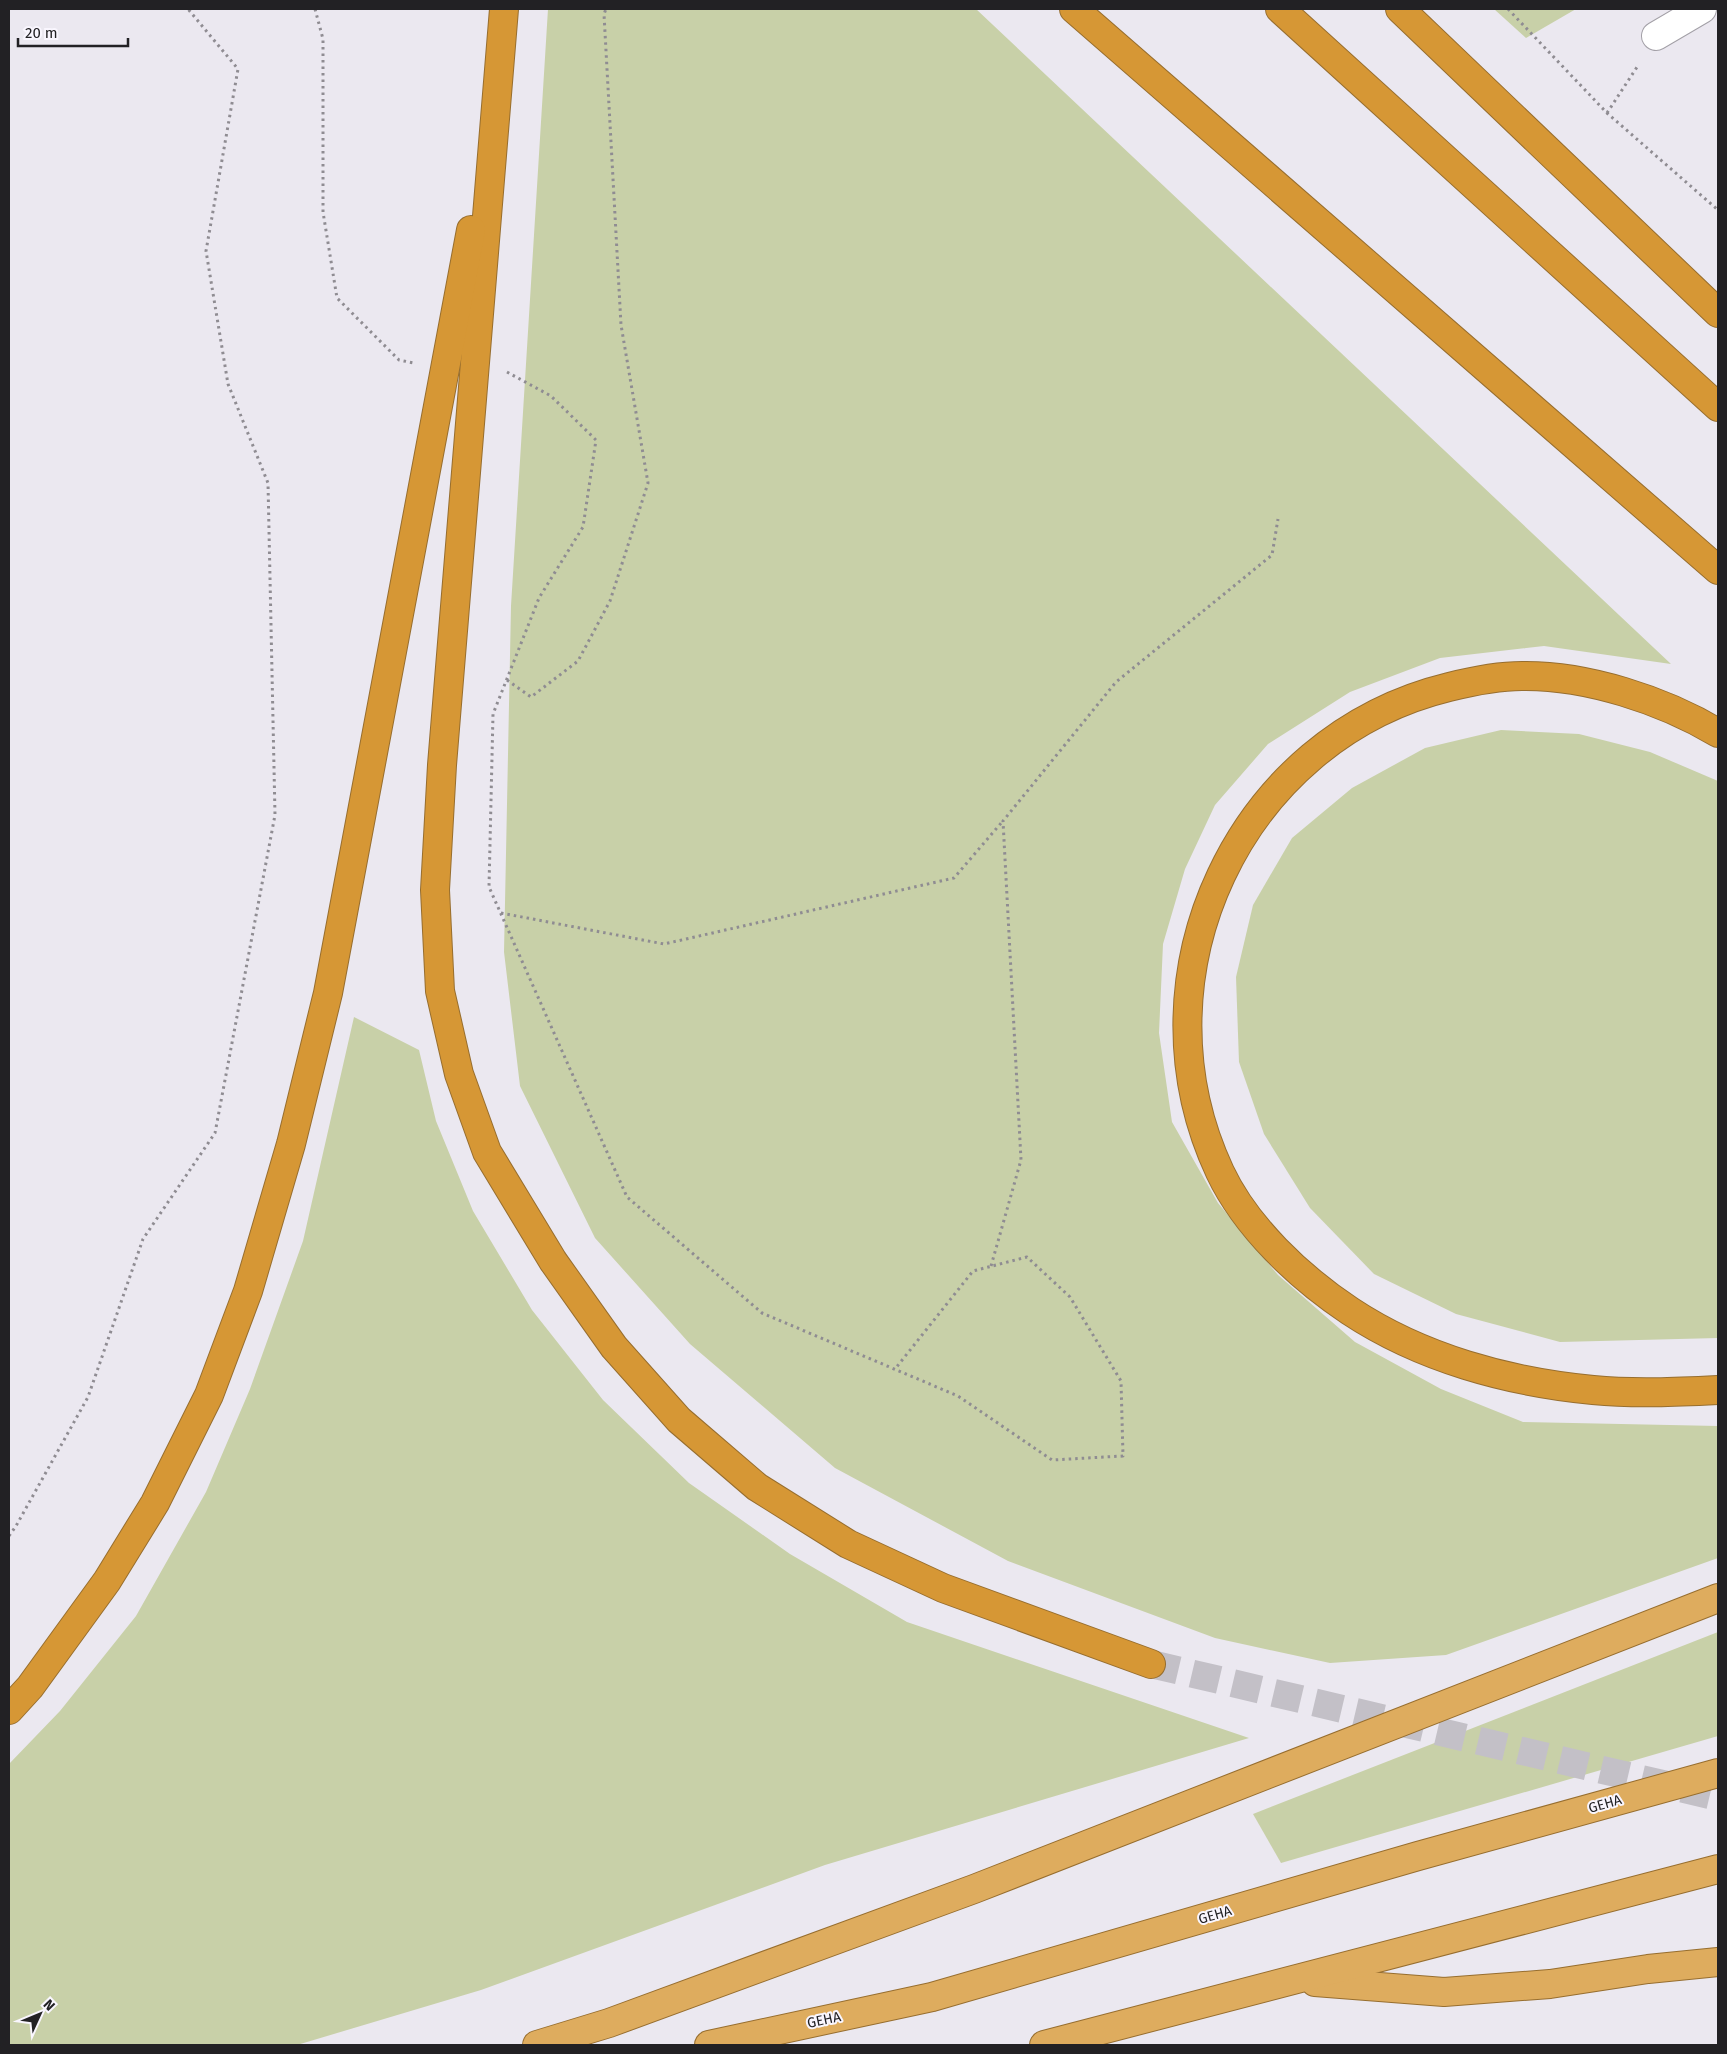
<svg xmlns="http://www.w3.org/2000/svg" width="1727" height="2054" font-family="'Fira Sans',sans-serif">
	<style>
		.grass { fill: #c8d0a8 }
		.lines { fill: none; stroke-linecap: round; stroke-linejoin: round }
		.motorway-tunnel { stroke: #c3c0c7; stroke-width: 28; stroke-dasharray: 28 14; stroke-linecap: butt }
		.minor-casing { stroke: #a3a0a7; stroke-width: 30 }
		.trunk-casing { stroke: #976e2f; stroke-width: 30 }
		.motorway-casing { stroke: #976e2f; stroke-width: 30 }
		.path { stroke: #8f8c92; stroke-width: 3; stroke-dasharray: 2.5 4; stroke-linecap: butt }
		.minor { stroke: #fff; stroke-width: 28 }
		.trunk { stroke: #deac5e; stroke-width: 28 }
		.motorway { stroke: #d69735; stroke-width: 28 }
		.labels { text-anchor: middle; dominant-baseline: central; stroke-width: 4; stroke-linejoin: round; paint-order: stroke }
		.street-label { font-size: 14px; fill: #222124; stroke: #f9f6fe }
	</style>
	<rect width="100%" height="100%" fill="#ebe8f0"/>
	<g class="grass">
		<polygon points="548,9 976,9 1671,664 1544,646 1440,658 1350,692 1268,744 1215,805 1185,869 1163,944 1159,1033 1172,1122 1218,1203 1278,1275 1355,1342 1441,1389 1523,1422 1718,1426 1718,1558 1446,1655 1330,1663 1215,1638 1008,1561 835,1468 690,1344 595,1238 520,1086 504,952 511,606"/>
		<polygon points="1494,9 1576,9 1526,38"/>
		<polygon points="1501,730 1579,734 1650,752 1718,781 1718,1338 1560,1342 1456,1314 1374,1274 1310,1208 1264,1134 1239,1062 1236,977 1253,905 1292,838 1352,788 1425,748"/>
		<polygon points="354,1017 419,1050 436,1121 473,1211 532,1310 603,1400 689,1483 790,1554 907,1622 1249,1738 825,1865 481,1990 297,2045 9,2045 9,1764 60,1711 136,1616 206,1492 250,1389 303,1241"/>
		<polygon points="1718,1632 1718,1736 1281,1863 1253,1814"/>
	</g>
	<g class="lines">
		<polyline class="motorway-tunnel" points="1151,1664 1718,1797"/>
		<g class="minor-casing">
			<polyline id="minor" points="1656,36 1702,9"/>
		</g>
		<g class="trunk-casing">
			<g id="trunk">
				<polyline points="1315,1982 1444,1992 1550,1984 1648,1969 1718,1962"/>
				<polyline points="537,2045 609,2023 974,1889 1718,1598"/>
				<polyline points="709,2045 932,1997 1418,1856 1718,1773"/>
				<polyline points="1044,2045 1718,1869"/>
			</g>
		</g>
		<g class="motorway-casing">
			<g id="motorway">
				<polyline points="504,9 442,765 435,890 440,991 459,1074 487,1152 553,1261 614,1347 679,1420 757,1487 848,1544 943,1588 1151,1664"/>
				<polyline points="1074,9 1718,570"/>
				<polyline points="1280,9 1718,407"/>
				<polyline points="1400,9 1718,313"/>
				<path d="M 1718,733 C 1663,700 1586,675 1522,676 C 1497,676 1473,681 1449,687 C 1239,738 1128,976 1220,1172 C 1246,1227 1299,1277 1350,1311 C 1421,1358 1508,1382 1593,1390 C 1634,1394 1677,1392 1718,1390"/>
				<polyline points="9,1710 30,1687 107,1581 155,1503 209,1395 248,1291 291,1144 328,993 471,230"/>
			</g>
		</g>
		<g class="path">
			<polyline points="315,9 323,39 323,212 337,298 399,360 414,363"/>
			<polyline points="1508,9 1607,113 1718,210"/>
			<polyline points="1607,113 1639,64"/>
			<polyline points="507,372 551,396 596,440 583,527 539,598 493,714 489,887 627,1197 762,1313 958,1396 1052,1460 1123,1456 1121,1381 1070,1297 1027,1257 973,1271 895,1369"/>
			<polyline points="507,680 531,697 578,661 610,601 648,483 621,325 604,14 606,9"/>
			<polyline points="501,913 664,944 954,878 1002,822"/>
			<polyline points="991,1266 1021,1160 1003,821 1116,682 1272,555 1278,519"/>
			<polyline points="9,1536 16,1526 88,1397 143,1239 215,1133 275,815 268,483 228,384 206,251 238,69 188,9"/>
		</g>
		<use href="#minor" class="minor"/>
		<use href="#trunk" class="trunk"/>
		<use href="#motorway" class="motorway"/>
	</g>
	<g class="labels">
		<g class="street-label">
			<text transform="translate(1605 1804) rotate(-16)">GEHA</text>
			<text transform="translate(1215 1915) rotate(-16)">GEHA</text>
			<text transform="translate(824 2020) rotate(-12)">GEHA</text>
		</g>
	</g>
	<rect width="1727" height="2054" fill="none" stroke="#222124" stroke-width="20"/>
	<g transform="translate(40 2014) rotate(46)" stroke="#f9f6fe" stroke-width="4" paint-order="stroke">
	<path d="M0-4L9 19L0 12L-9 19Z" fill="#222124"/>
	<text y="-8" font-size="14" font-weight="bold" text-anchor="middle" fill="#222124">N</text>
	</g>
	<path d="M18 38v8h110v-8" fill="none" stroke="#222124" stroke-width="2.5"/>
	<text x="25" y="38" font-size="15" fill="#222124" stroke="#f9f6fe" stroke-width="4" paint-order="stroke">20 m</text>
</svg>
